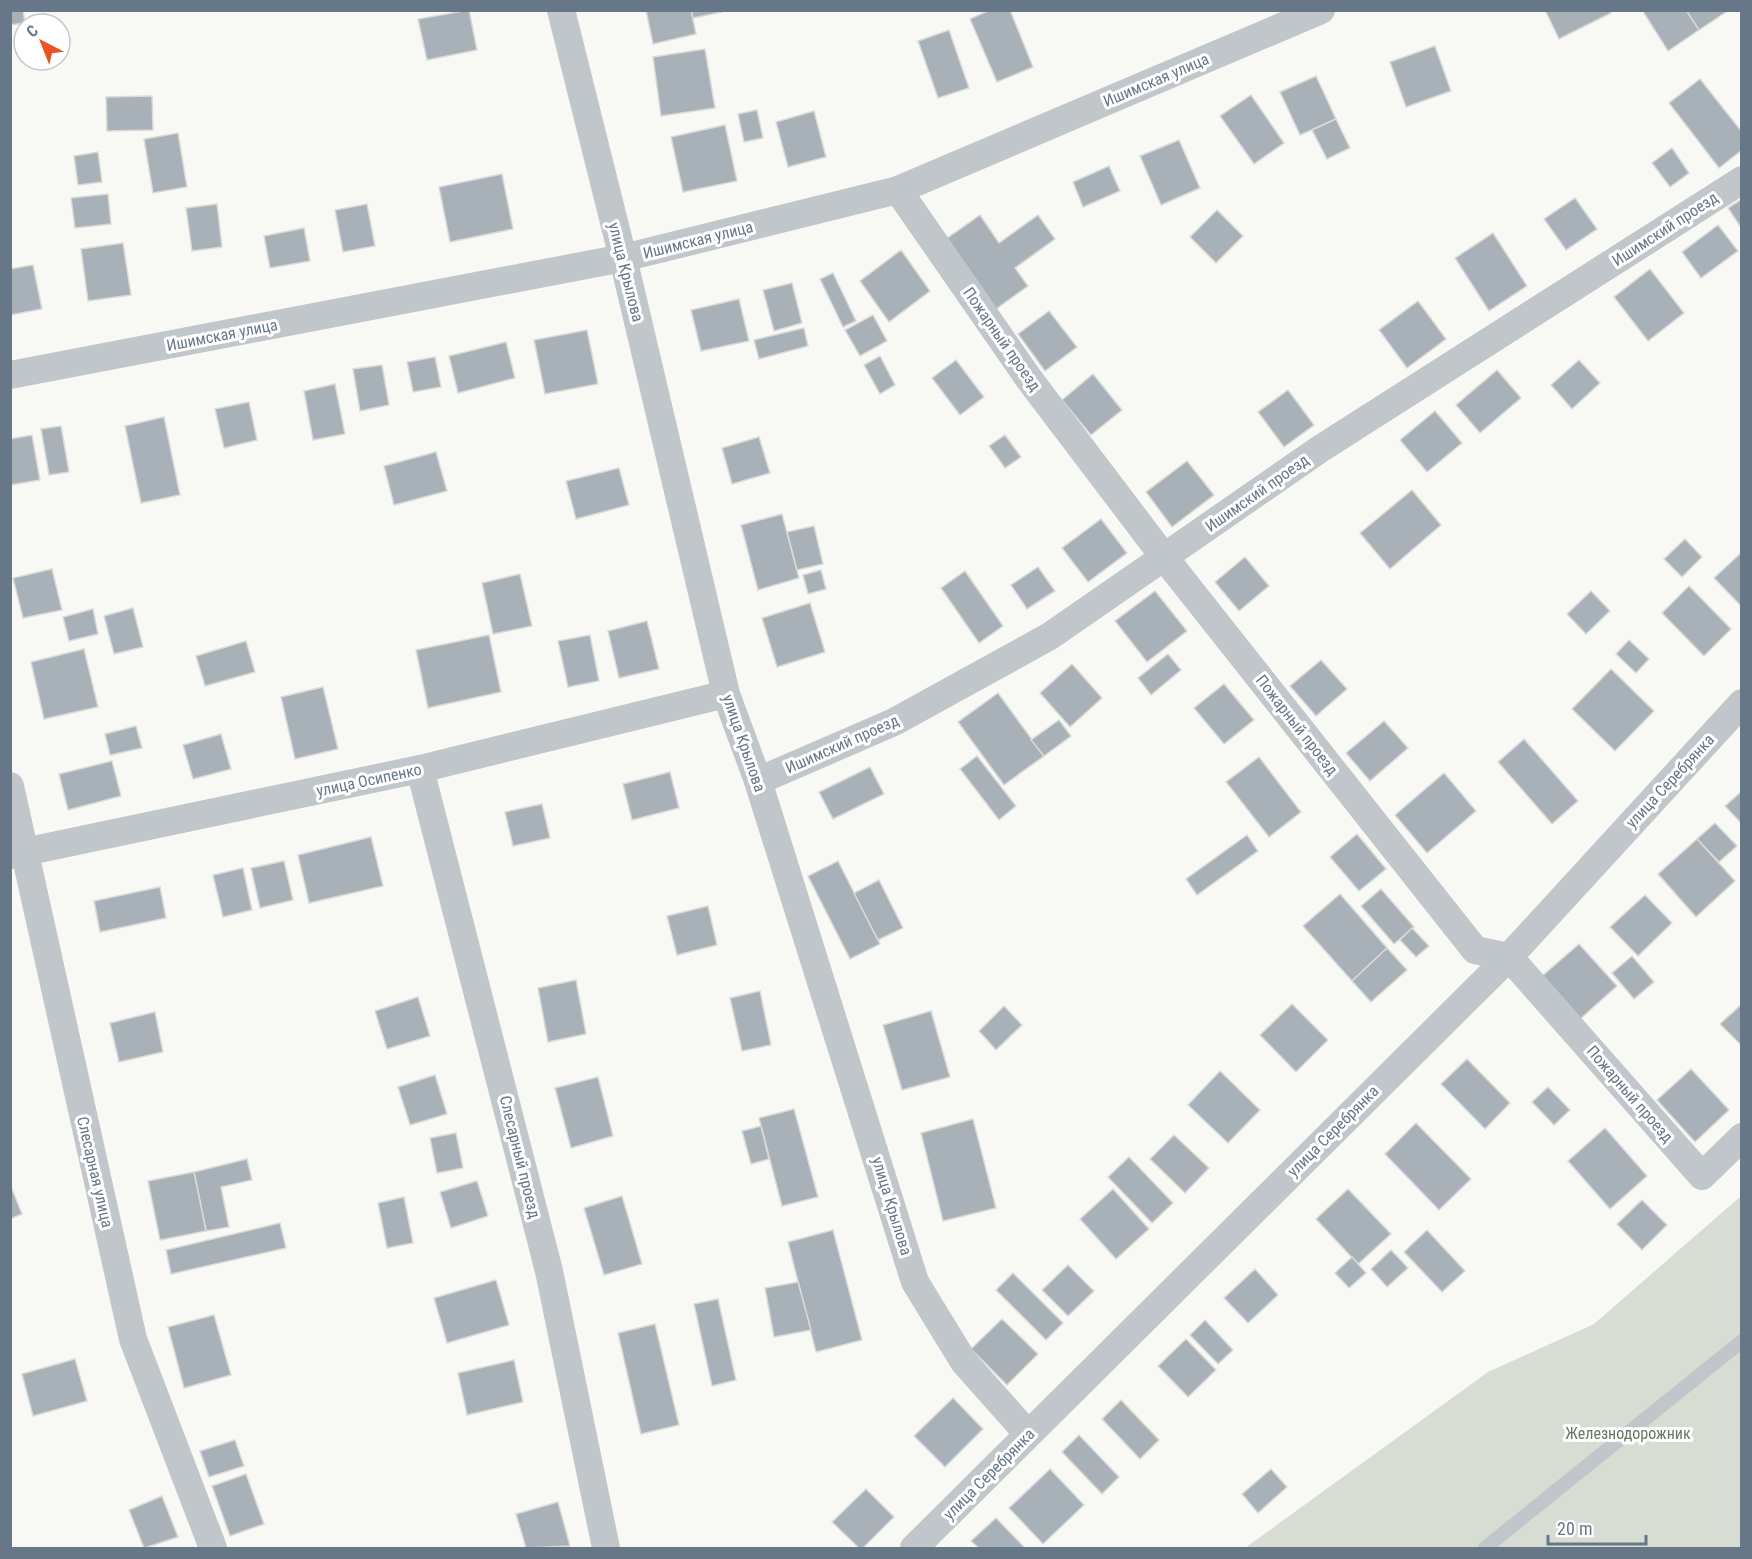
<svg xmlns="http://www.w3.org/2000/svg" width="1752" height="1559" font-family="'Roboto Condensed',sans-serif">
	<style>
		.green { fill: #d8ddd4 }
		.building { fill: #a8b1b8; stroke: #dadad8; stroke-width: 1.5 }
		.lines { fill: none; stroke-linecap: round; stroke-linejoin: round }
		.service { stroke: #c1c6ca; stroke-width: 14 }
		.minor { stroke: #c1c6ca; stroke-width: 28 }
		.labels { text-anchor: middle; dominant-baseline: central; stroke-width: 6; stroke-linejoin: round; paint-order: stroke }
		.street-label { font-size: 16px; fill: #667888; stroke: #fff }
		.park-label { font-size: 16px; fill: #667961; stroke: #fff }
	</style>
	<rect width="100%" height="100%" fill="#f8f8f5"/>
	<polygon class="green" points="1741,1196 1741,1548 1245,1548 1488,1372 1594,1324"/>
	<g class="building">
		<polygon points="10,10 23,10 25,23 10,25"/>
		<polygon points="469,10 477,50 427,60 418,19"/>
		<polygon points="646,10 691,10 696,34 653,44"/>
		<polygon points="691,10 721,10 722,12 693,18"/>
		<polygon points="990,10 1010,10 1033,67 997,82 970,19"/>
		<polygon points="1545,10 1610,10 1611,13 1559,39"/>
		<polygon points="1642,10 1687,10 1699,30 1668,51"/>
		<polygon points="1686,10 1729,10 1699,30"/>
		<polygon points="949,30 969,88 938,98 918,41"/>
		<polygon points="1435,46 1451,91 1406,107 1390,62"/>
		<polygon points="705,49 715,108 661,116 653,57"/>
		<polygon points="1316,76 1336,119 1300,135 1280,92"/>
		<polygon points="1700,79 1742,132 1742,150 1719,168 1669,103"/>
		<polygon points="1251,95 1284,143 1254,164 1220,116"/>
		<polygon points="152,96 153,130 107,131 106,97"/>
		<polygon points="757,110 763,138 744,142 738,114"/>
		<polygon points="814,111 826,157 788,167 776,122"/>
		<polygon points="1336,119 1350,148 1327,159 1312,130"/>
		<polygon points="725,125 737,181 683,192 671,137"/>
		<polygon points="178,133 187,187 153,193 144,139"/>
		<polygon points="1179,140 1200,188 1161,205 1140,156"/>
		<polygon points="1672,148 1689,173 1670,187 1652,163"/>
		<polygon points="98,152 102,182 78,185 74,156"/>
		<polygon points="1109,166 1120,191 1083,207 1073,182"/>
		<polygon points="502,174 513,229 450,242 439,187"/>
		<polygon points="108,194 111,224 75,228 71,198"/>
		<polygon points="1575,198 1597,229 1566,250 1544,219"/>
		<polygon points="1742,199 1742,229 1728,208"/>
		<polygon points="217,204 222,247 192,251 186,208"/>
		<polygon points="367,204 375,246 343,252 335,210"/>
		<polygon points="1217,210 1243,236 1216,263 1190,237"/>
		<polygon points="980,215 999,243 1038,215 1055,239 1015,268 1028,286 996,309 946,239"/>
		<polygon points="1718,225 1738,251 1701,278 1682,252"/>
		<polygon points="304,228 310,261 270,268 264,236"/>
		<polygon points="1493,233 1527,286 1489,311 1455,258"/>
		<polygon points="123,243 131,295 88,301 81,249"/>
		<polygon points="901,250 930,291 889,322 860,281"/>
		<polygon points="33,265 42,309 10,315 10,269"/>
		<polygon points="1650,269 1684,313 1648,341 1614,297"/>
		<polygon points="833,273 856,321 843,327 820,279"/>
		<polygon points="792,283 802,323 774,331 763,290"/>
		<polygon points="739,299 749,341 701,351 691,310"/>
		<polygon points="1418,301 1446,339 1407,368 1379,330"/>
		<polygon points="1049,311 1077,347 1045,371 1018,334"/>
		<polygon points="873,315 887,341 860,356 845,330"/>
		<polygon points="804,328 808,346 759,359 754,340"/>
		<polygon points="587,330 598,384 545,394 534,340"/>
		<polygon points="506,342 515,378 458,393 449,356"/>
		<polygon points="880,356 895,385 880,394 864,365"/>
		<polygon points="435,357 441,387 413,392 407,362"/>
		<polygon points="956,360 984,397 960,415 932,378"/>
		<polygon points="1579,360 1600,383 1572,409 1551,385"/>
		<polygon points="382,365 389,405 360,411 353,369"/>
		<polygon points="1497,370 1521,398 1480,433 1456,405"/>
		<polygon points="1093,374 1122,410 1091,435 1062,400"/>
		<polygon points="335,384 345,434 313,440 304,391"/>
		<polygon points="1288,390 1314,425 1284,447 1258,412"/>
		<polygon points="249,402 257,440 224,448 215,409"/>
		<polygon points="1435,411 1462,443 1427,472 1400,440"/>
		<polygon points="164,417 180,495 141,503 125,426"/>
		<polygon points="61,426 69,472 49,475 41,429"/>
		<polygon points="32,435 40,480 10,485 10,439"/>
		<polygon points="1005,435 1021,457 1005,468 989,446"/>
		<polygon points="759,437 770,473 732,484 722,448"/>
		<polygon points="436,452 447,491 394,505 384,466"/>
		<polygon points="1187,461 1214,495 1172,527 1146,492"/>
		<polygon points="619,468 629,505 576,519 566,481"/>
		<polygon points="1412,490 1441,525 1390,569 1360,533"/>
		<polygon points="782,514 799,578 758,590 741,525"/>
		<polygon points="1101,519 1127,553 1088,582 1062,548"/>
		<polygon points="814,526 823,564 797,570 787,532"/>
		<polygon points="1685,539 1702,557 1682,577 1664,559"/>
		<polygon points="1742,552 1742,607 1714,578"/>
		<polygon points="1245,557 1269,586 1239,611 1215,582"/>
		<polygon points="1038,567 1055,591 1027,609 1011,585"/>
		<polygon points="52,569 62,610 23,618 13,578"/>
		<polygon points="821,570 826,589 808,594 803,575"/>
		<polygon points="965,571 1003,626 979,643 941,588"/>
		<polygon points="520,574 532,626 493,634 482,583"/>
		<polygon points="1689,586 1731,629 1704,656 1662,613"/>
		<polygon points="1155,591 1187,631 1147,662 1115,621"/>
		<polygon points="1591,591 1610,611 1586,634 1567,614"/>
		<polygon points="810,603 825,652 777,667 762,618"/>
		<polygon points="133,608 143,647 114,654 104,616"/>
		<polygon points="93,609 98,634 69,641 63,617"/>
		<polygon points="647,621 659,669 619,678 608,631"/>
		<polygon points="489,635 501,692 428,708 416,650"/>
		<polygon points="590,635 599,681 568,687 558,641"/>
		<polygon points="1629,640 1649,659 1636,673 1616,654"/>
		<polygon points="246,641 255,672 205,686 196,656"/>
		<polygon points="84,649 98,707 44,719 31,662"/>
		<polygon points="1168,654 1181,670 1151,695 1138,678"/>
		<polygon points="1321,660 1347,689 1316,716 1290,686"/>
		<polygon points="1072,664 1102,698 1070,727 1040,693"/>
		<polygon points="1611,669 1654,711 1615,751 1572,709"/>
		<polygon points="1224,684 1254,720 1224,744 1194,708"/>
		<polygon points="323,687 338,749 295,759 281,697"/>
		<polygon points="998,693 1044,756 1004,785 958,722"/>
		<polygon points="1059,720 1071,736 1044,756 1031,740"/>
		<polygon points="1384,721 1408,748 1370,781 1346,753"/>
		<polygon points="136,726 142,748 110,755 105,734"/>
		<polygon points="221,734 231,769 193,779 183,745"/>
		<polygon points="1524,739 1578,801 1552,824 1498,762"/>
		<polygon points="977,756 1016,806 999,820 960,769"/>
		<polygon points="1259,757 1301,812 1269,837 1226,782"/>
		<polygon points="112,761 121,796 68,810 59,774"/>
		<polygon points="870,767 884,794 833,819 819,792"/>
		<polygon points="670,772 679,808 632,820 623,784"/>
		<polygon points="1444,773 1476,811 1427,853 1395,815"/>
		<polygon points="1742,791 1742,824 1725,806"/>
		<polygon points="542,804 550,838 513,846 505,812"/>
		<polygon points="1715,823 1737,846 1719,862 1697,839"/>
		<polygon points="1357,834 1386,869 1359,891 1330,857"/>
		<polygon points="1247,835 1258,851 1197,895 1186,879"/>
		<polygon points="371,837 383,886 309,903 298,855"/>
		<polygon points="1697,839 1735,881 1696,917 1658,874"/>
		<polygon points="284,861 293,900 260,908 251,868"/>
		<polygon points="838,861 880,944 850,959 808,876"/>
		<polygon points="243,868 252,910 223,917 213,875"/>
		<polygon points="879,880 903,928 878,940 854,893"/>
		<polygon points="160,887 166,918 100,932 94,901"/>
		<polygon points="1381,889 1414,927 1394,944 1361,906"/>
		<polygon points="1340,894 1387,948 1352,981 1303,926"/>
		<polygon points="1645,895 1672,923 1638,956 1610,927"/>
		<polygon points="708,906 717,945 677,955 667,916"/>
		<polygon points="1412,928 1429,946 1416,957 1400,940"/>
		<polygon points="1579,944 1617,986 1579,1020 1541,977"/>
		<polygon points="1387,948 1407,970 1371,1002 1352,981"/>
		<polygon points="1632,956 1654,982 1634,999 1612,973"/>
		<polygon points="576,980 586,1034 548,1042 538,988"/>
		<polygon points="760,991 771,1045 742,1051 730,998"/>
		<polygon points="418,997 430,1036 387,1049 375,1011"/>
		<polygon points="1292,1004 1328,1040 1296,1072 1260,1035"/>
		<polygon points="1742,1004 1742,1046 1720,1024"/>
		<polygon points="1004,1006 1022,1025 996,1050 979,1031"/>
		<polygon points="931,1011 950,1077 902,1090 883,1025"/>
		<polygon points="155,1012 163,1052 119,1062 110,1023"/>
		<polygon points="1467,1059 1510,1103 1485,1129 1441,1084"/>
		<polygon points="1691,1069 1729,1110 1695,1142 1657,1100"/>
		<polygon points="1220,1071 1260,1110 1228,1143 1188,1105"/>
		<polygon points="435,1075 447,1114 410,1125 398,1087"/>
		<polygon points="598,1077 613,1136 571,1148 555,1088"/>
		<polygon points="1548,1087 1570,1110 1554,1125 1532,1102"/>
		<polygon points="794,1109 818,1197 782,1206 759,1118"/>
		<polygon points="973,1119 996,1208 943,1221 921,1133"/>
		<polygon points="1416,1123 1471,1179 1439,1210 1385,1154"/>
		<polygon points="761,1126 769,1159 751,1164 742,1131"/>
		<polygon points="1605,1128 1647,1176 1610,1209 1568,1161"/>
		<polygon points="456,1133 463,1168 437,1173 430,1138"/>
		<polygon points="1174,1135 1209,1168 1185,1193 1150,1159"/>
		<polygon points="1129,1157 1173,1203 1152,1223 1108,1177"/>
		<polygon points="247,1159 252,1180 221,1187 229,1227 206,1231 194,1172"/>
		<polygon points="194,1172 206,1231 160,1240 148,1181"/>
		<polygon points="477,1181 488,1216 451,1228 440,1192"/>
		<polygon points="10,1184 22,1214 10,1219"/>
		<polygon points="1113,1189 1149,1229 1116,1259 1080,1219"/>
		<polygon points="1348,1189 1391,1234 1358,1264 1316,1219"/>
		<polygon points="622,1196 642,1264 604,1275 584,1208"/>
		<polygon points="404,1197 413,1243 387,1248 378,1203"/>
		<polygon points="1642,1200 1667,1225 1642,1250 1617,1224"/>
		<polygon points="280,1223 286,1248 171,1274 166,1250"/>
		<polygon points="833,1230 862,1340 816,1352 788,1242"/>
		<polygon points="1427,1230 1465,1271 1442,1292 1404,1252"/>
		<polygon points="1391,1250 1408,1268 1387,1287 1371,1269"/>
		<polygon points="1352,1257 1366,1273 1349,1288 1335,1273"/>
		<polygon points="1068,1265 1094,1291 1068,1316 1042,1290"/>
		<polygon points="1255,1269 1278,1295 1248,1323 1224,1298"/>
		<polygon points="1013,1273 1063,1323 1046,1340 996,1290"/>
		<polygon points="496,1280 509,1325 447,1343 434,1298"/>
		<polygon points="798,1282 811,1330 774,1337 765,1288"/>
		<polygon points="718,1299 736,1380 712,1386 694,1304"/>
		<polygon points="214,1315 231,1375 184,1388 168,1327"/>
		<polygon points="1002,1319 1038,1354 1007,1385 971,1349"/>
		<polygon points="1205,1320 1233,1350 1218,1364 1190,1335"/>
		<polygon points="655,1324 679,1425 641,1434 618,1333"/>
		<polygon points="1186,1339 1216,1370 1188,1397 1158,1366"/>
		<polygon points="75,1359 87,1401 33,1416 22,1374"/>
		<polygon points="514,1360 523,1402 467,1415 458,1373"/>
		<polygon points="953,1398 983,1429 945,1467 914,1436"/>
		<polygon points="1121,1400 1159,1440 1140,1459 1102,1419"/>
		<polygon points="1079,1435 1119,1477 1102,1494 1062,1452"/>
		<polygon points="235,1440 244,1466 209,1477 200,1451"/>
		<polygon points="1050,1469 1084,1505 1043,1544 1009,1508"/>
		<polygon points="1271,1469 1287,1487 1258,1513 1242,1494"/>
		<polygon points="246,1474 264,1524 230,1536 212,1486"/>
		<polygon points="866,1489 894,1517 863,1548 859,1548 832,1522"/>
		<polygon points="162,1496 178,1537 144,1548 129,1510"/>
		<polygon points="558,1502 570,1546 526,1548 516,1514"/>
		<polygon points="996,1518 1025,1548 979,1548 971,1541"/>
	</g>
	<g class="lines">
		<polyline class="service" points="1485,1548 1742,1341"/>
		<g class="minor">
			<polyline points="561,10 623,258 726,694 758,781 915,1282 964,1362 1028,1434"/>
			<polyline points="898,190 1029,379 1164,557 1475,950 1509,957 1702,1176 1742,1137"/>
			<polyline points="10,375 623,258 898,190 1321,10"/>
			<polyline points="420,769 549,1271 606,1548"/>
			<polyline points="758,781 894,722 1050,636 1320,449 1742,180"/>
			<polyline points="10,786 133,1339 213,1548"/>
			<polyline points="10,855 420,769 726,694"/>
			<polyline points="914,1548 1509,957 1742,703"/>
		</g>
	</g>
	<g class="labels">
		<g class="street-label">
			<text transform="translate(1156 80) rotate(-23)">Ишимская улица</text>
			<text transform="translate(1665 229) rotate(-33)">Ишимский проезд</text>
			<text transform="translate(698 240) rotate(-14)">Ишимская улица</text>
			<text transform="translate(626 272) rotate(76)">улица Крылова</text>
			<text transform="translate(222 335) rotate(-11)">Ишимская улица</text>
			<text transform="translate(1002 339) rotate(55)">Пожарный проезд</text>
			<text transform="translate(1257 493) rotate(-35)">Ишимский проезд</text>
			<text transform="translate(1297 725) rotate(52)">Пожарный проезд</text>
			<text transform="translate(744 743) rotate(71)">улица Крылова</text>
			<text transform="translate(842 744) rotate(-24)">Ишимский проезд</text>
			<text transform="translate(369 780) rotate(-12)">улица Осипенко</text>
			<text transform="translate(1670 781) rotate(-47)">улица Серебрянка</text>
			<text transform="translate(1630 1094) rotate(49)">Пожарный проезд</text>
			<text transform="translate(1333 1131) rotate(-45)">улица Серебрянка</text>
			<text transform="translate(520 1157) rotate(76)">Слесарный проезд</text>
			<text transform="translate(95 1172) rotate(77)">Слесарная улица</text>
			<text transform="translate(892 1206) rotate(73)">улица Крылова</text>
			<text transform="translate(989 1474) rotate(-45)">улица Серебрянка</text>
		</g>
		<g class="park-label">
			<text x="1628" y="1433">Железнодорожник</text>
		</g>
	</g>
	<rect width="1752" height="1559" fill="none" stroke="#667888" stroke-width="24"/>
	<g transform="translate(42 42) rotate(318)"><circle r="28" fill="#ffffff" stroke="#c2c9cf" stroke-width="1.5"/>
	<path d="M0-4.5L10 22L0 15L-10 22Z" fill="#eb5323"/>
	<text y="-9" font-size="16" font-weight="bold" text-anchor="middle" fill="#667888">С</text>
	</g>
	<path d="M1548 1535v9h98v-9" fill="none" stroke="#667888" stroke-width="3"/>
	<text x="1557" y="1535" font-size="18" fill="#667888" stroke="#ffffff" stroke-width="4.5" paint-order="stroke">20 m</text>
</svg>
